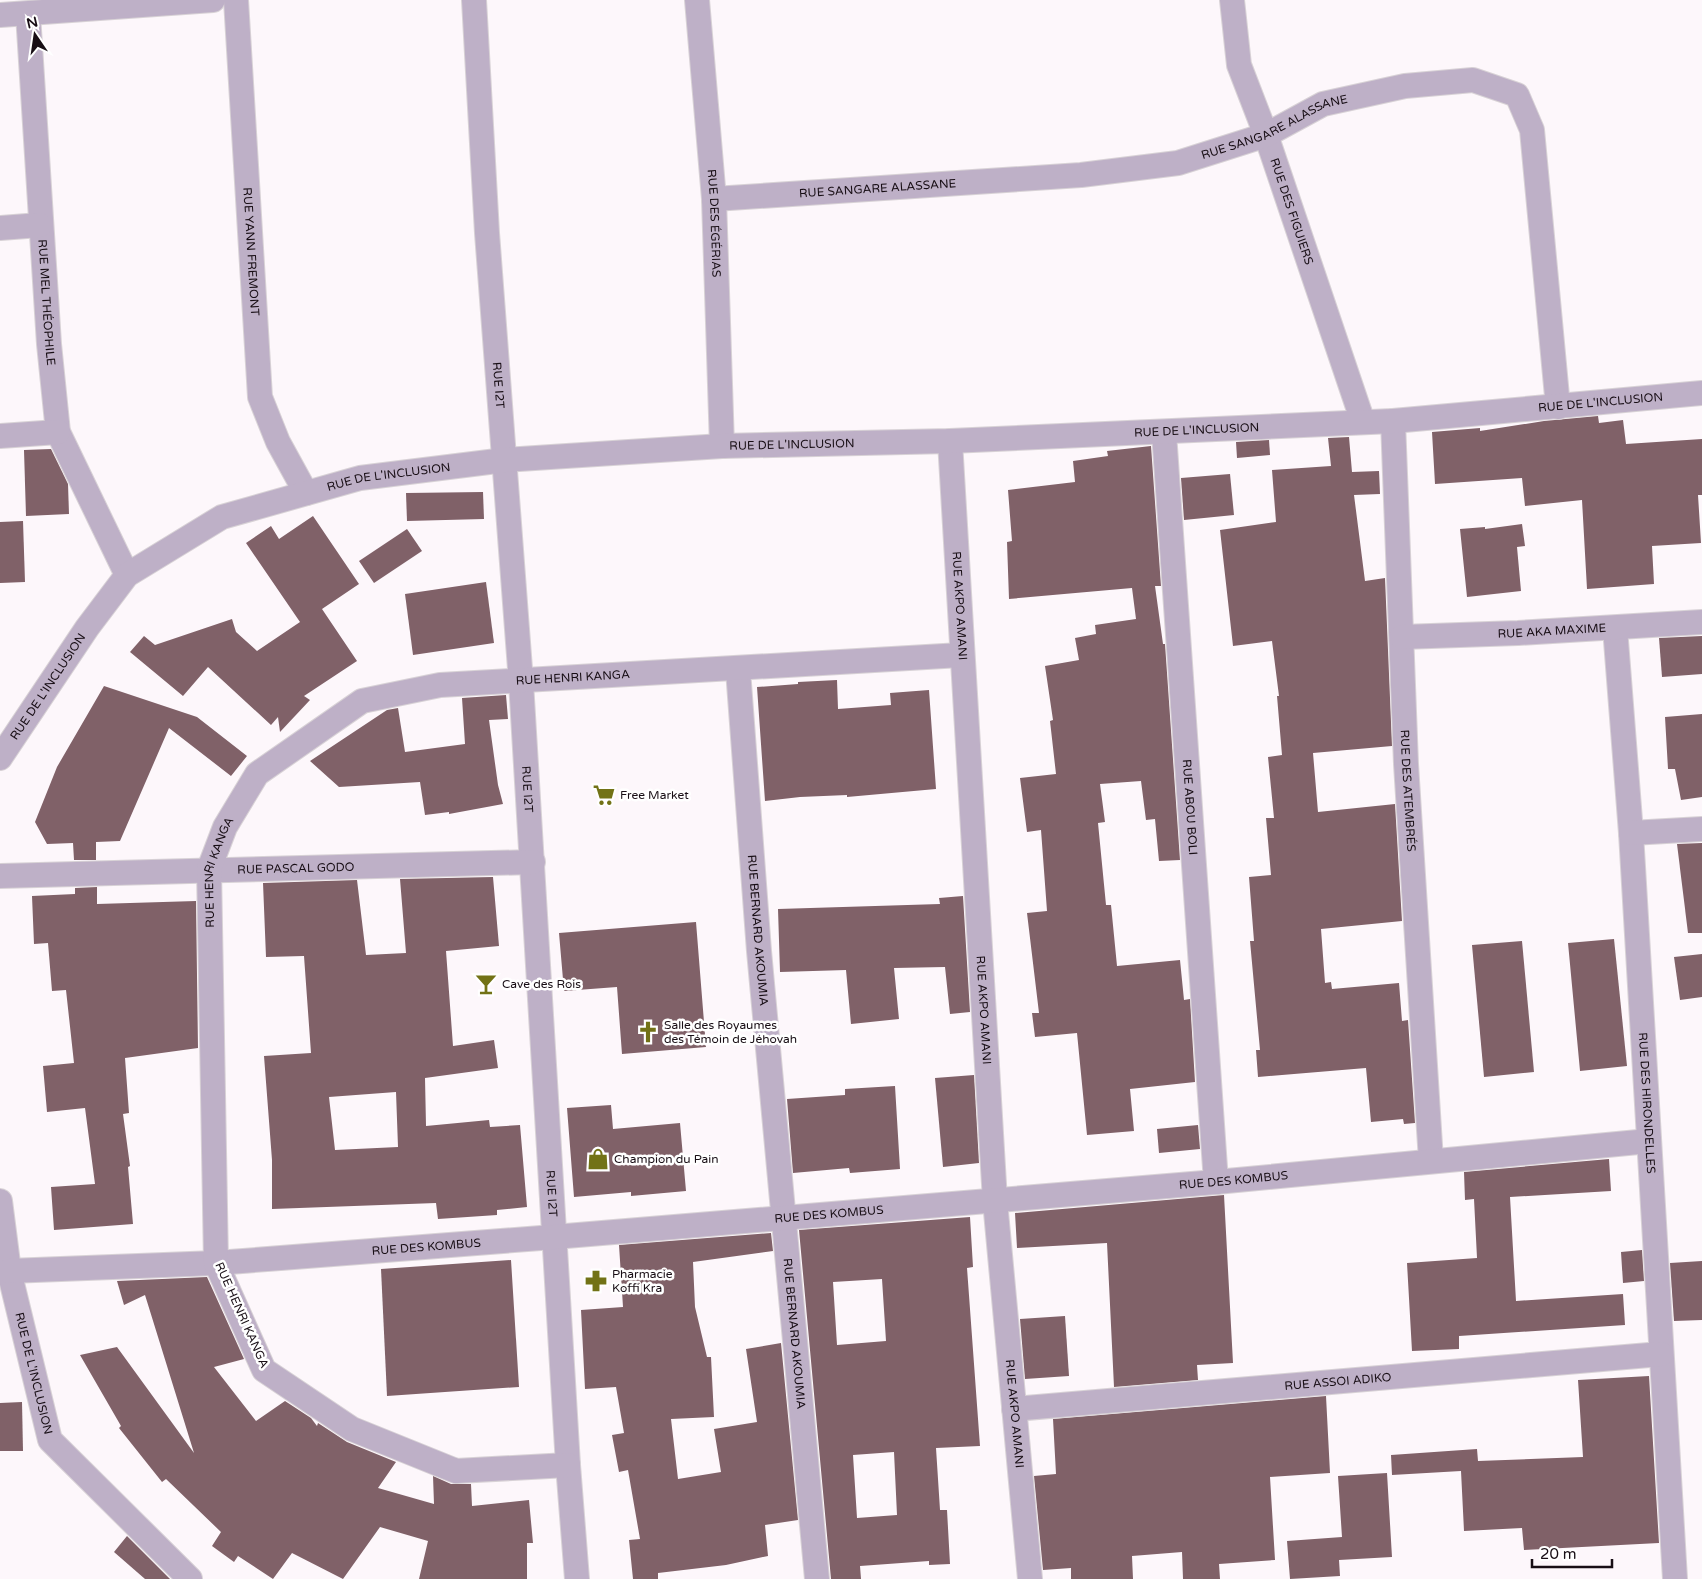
<svg xmlns="http://www.w3.org/2000/svg" width="1702" height="1579" font-family="'Varela Round',sans-serif">
	<style>
		.building { fill: #806168; fill-rule: evenodd }
		.lines { fill: none; stroke-linecap: round; stroke-linejoin: round }
		.street-casing { stroke: #d8d2d6; stroke-width: 26 }
		.street { stroke: #beb0c7; stroke-width: 24 }
		.labels { text-anchor: middle; dominant-baseline: central; stroke-width: 5; stroke-linejoin: round; paint-order: stroke }
		.street-label { font-size: 12px; fill: #180e15; stroke: #fff }
		.poi-label { font-size: 12px; fill: #180e15; stroke: #fff; text-anchor: start }
	</style>
	<rect width="100%" height="100%" fill="#fdf7fb"/>
	<g class="building">
		<polygon points="1598,416 1599,423 1623,420 1626,444 1702,439 1702,495 1698,495 1701,543 1652,546 1654,584 1587,589 1582,500 1525,506 1522,478 1435,484 1432,432 1480,428 1480,431 1544,421"/>
		<polygon points="1349,437 1352,472 1379,471 1380,494 1354,495 1365,581 1385,578 1392,746 1313,753 1318,812 1395,804 1402,921 1321,929 1325,983 1331,982 1332,989 1399,983 1402,1021 1408,1020 1415,1123 1404,1124 1403,1119 1371,1122 1366,1068 1258,1077 1256,1050 1260,1050 1250,941 1254,941 1249,877 1271,875 1266,818 1274,818 1268,757 1282,755 1277,696 1279,696 1272,641 1233,646 1220,530 1276,522 1272,470 1331,466 1328,438"/>
		<polygon points="1269,440 1270,455 1237,458 1236,442"/>
		<polygon points="1151,446 1161,586 1155,586 1163,644 1165,644 1180,860 1159,861 1155,819 1146,820 1141,781 1100,784 1105,822 1098,823 1106,905 1111,905 1117,966 1180,960 1184,1000 1190,999 1195,1082 1130,1089 1134,1131 1087,1135 1077,1033 1035,1037 1032,1013 1039,1013 1027,913 1047,911 1041,830 1027,832 1020,778 1056,774 1050,721 1053,720 1045,666 1079,660 1075,638 1096,634 1095,625 1136,619 1132,588 1009,599 1007,542 1012,541 1008,490 1075,482 1073,461 1108,456 1107,451"/>
		<polygon points="51,449 68,484 69,514 26,516 24,450"/>
		<polygon points="1230,474 1234,515 1184,520 1181,478"/>
		<polygon points="483,492 484,519 407,521 406,493"/>
		<polygon points="313,516 359,584 322,609 357,661 304,696 310,700 280,732 278,717 271,725 208,667 183,696 130,652 144,636 155,645 232,619 236,632 257,651 300,622 246,543 271,526 279,539"/>
		<polygon points="23,521 25,582 0,583 0,522"/>
		<polygon points="1522,524 1525,546 1517,547 1521,591 1467,597 1460,529 1485,527 1485,529"/>
		<polygon points="407,529 422,551 374,583 359,561"/>
		<polygon points="486,582 494,643 413,655 405,594"/>
		<polygon points="1702,636 1702,674 1662,677 1659,638"/>
		<polygon points="837,680 838,709 891,705 890,693 929,690 936,789 847,797 847,795 800,797 765,801 757,687 798,684 798,682"/>
		<polygon points="104,686 197,717 247,756 231,776 169,728 120,841 96,842 96,860 74,860 73,843 47,844 35,822 57,767"/>
		<polygon points="506,695 508,719 489,720 498,785 503,804 449,814 449,812 425,815 420,782 339,787 310,761 387,710 398,708 405,752 465,744 462,698"/>
		<polygon points="1702,714 1702,797 1681,800 1675,769 1668,769 1665,717"/>
		<polygon points="1702,843 1702,933 1688,933 1677,844"/>
		<path d="M 493,877 L 499,946 L 446,951 L 453,1046 L 494,1040 L 498,1068 L 425,1078 L 426,1126 L 489,1120 L 490,1127 L 520,1125 L 527,1207 L 497,1210 L 497,1215 L 438,1219 L 436,1203 L 272,1209 L 272,1160 L 264,1056 L 311,1053 L 304,956 L 266,957 L 263,883 L 357,880 L 366,955 L 406,953 L 400,879 ZM 396,1092 L 398,1147 L 335,1150 L 329,1097 Z"/>
		<polygon points="97,887 97,904 196,901 198,1048 125,1058 129,1113 123,1114 130,1166 128,1167 133,1224 54,1230 51,1187 95,1184 85,1108 47,1112 43,1066 74,1063 66,990 52,991 48,943 34,944 32,896 75,894 75,888"/>
		<polygon points="963,896 970,1012 950,1014 945,967 894,968 899,1019 851,1024 846,970 780,972 778,909 940,904 939,898"/>
		<polygon points="696,922 706,1047 622,1054 617,987 564,991 559,933"/>
		<polygon points="1614,939 1627,1066 1580,1071 1568,943"/>
		<polygon points="1522,941 1534,1072 1484,1077 1472,945"/>
		<polygon points="1702,954 1702,997 1680,1000 1674,957"/>
		<polygon points="974,1075 979,1163 943,1167 935,1078"/>
		<polygon points="895,1086 900,1169 850,1173 849,1168 793,1173 787,1099 845,1095 845,1089"/>
		<polygon points="611,1105 613,1129 680,1123 686,1191 631,1196 631,1192 574,1197 567,1108"/>
		<polygon points="1198,1125 1200,1149 1159,1153 1157,1129"/>
		<polygon points="1609,1159 1611,1191 1510,1197 1516,1301 1623,1294 1625,1325 1459,1336 1459,1349 1412,1351 1407,1263 1477,1258 1474,1199 1465,1200 1464,1172"/>
		<polygon points="1224,1195 1233,1363 1197,1365 1198,1380 1114,1387 1107,1243 1017,1248 1015,1213"/>
		<path d="M 970,1217 L 973,1267 L 967,1268 L 980,1446 L 936,1448 L 940,1510 L 947,1510 L 950,1564 L 929,1565 L 929,1561 L 860,1566 L 861,1579 L 831,1579 L 799,1230 ZM 882,1279 L 886,1341 L 837,1345 L 833,1282 ZM 894,1452 L 897,1515 L 857,1518 L 853,1455 Z"/>
		<polygon points="771,1233 773,1251 693,1262 695,1307 707,1357 711,1357 714,1417 671,1419 678,1479 721,1472 714,1429 757,1422 746,1349 781,1343 798,1520 765,1525 768,1556 726,1565 658,1573 658,1579 633,1579 629,1540 640,1539 628,1470 619,1472 612,1435 624,1433 616,1387 585,1389 581,1310 623,1307 619,1245"/>
		<polygon points="1642,1250 1644,1281 1623,1283 1621,1252"/>
		<polygon points="511,1260 519,1387 387,1396 381,1269"/>
		<polygon points="1702,1261 1702,1320 1674,1321 1670,1263"/>
		<polygon points="207,1277 244,1359 214,1367 256,1421 285,1401 311,1418 317,1426 318,1423 347,1442 396,1462 378,1488 434,1504 433,1476 451,1484 471,1484 472,1506 529,1500 533,1543 527,1543 527,1579 419,1579 428,1541 380,1527 343,1579 292,1553 273,1579 238,1556 234,1562 212,1546 221,1532 166,1479 162,1482 119,1428 121,1426 80,1355 117,1347 194,1453 145,1295 124,1305 117,1281"/>
		<polygon points="1065,1316 1069,1376 1025,1379 1020,1319"/>
		<polygon points="1649,1376 1659,1543 1524,1550 1522,1528 1464,1531 1461,1471 1392,1475 1391,1455 1477,1449 1478,1461 1583,1457 1578,1380"/>
		<polygon points="1326,1396 1330,1473 1270,1477 1275,1560 1219,1564 1220,1579 1183,1579 1182,1552 1132,1556 1133,1579 1071,1579 1071,1568 1043,1570 1034,1476 1056,1474 1053,1419"/>
		<polygon points="22,1402 23,1451 0,1451 0,1403"/>
		<polygon points="1387,1473 1392,1557 1339,1560 1340,1576 1290,1579 1287,1541 1342,1537 1338,1476"/>
		<polygon points="127,1536 170,1579 145,1579 114,1552"/>
	</g>
	<g class="lines">
		<g class="street-casing">
			<g id="street">
				<path id="s1" d="M 236,0 L 260,397 L 278,442 L 306,493"/>
				<path id="s2" d="M 474,0 L 487,233 L 521,682 L 568,1465 L 577,1579"/>
				<path id="s3" d="M 697,0 L 714,199 L 722,446"/>
				<path id="s4" d="M 1232,0 L 1239,65 L 1266,135 L 1363,422"/>
				<path id="s5" d="M 28,14 L 49,344 L 58,432 L 127,575"/>
				<polyline points="0,15 213,0"/>
				<path id="s6" d="M 714,199 L 1081,175 L 1178,163 L 1266,135 L 1323,104 L 1405,86 L 1473,80 L 1517,95 L 1532,130 L 1558,407"/>
				<polyline points="0,228 40,225"/>
				<path id="s7" d="M 1393,421 L 1406,764 L 1431,1161"/>
				<path id="s8" d="M 1164,433 L 1216,1182"/>
				<polyline points="0,436 58,432"/>
				<path id="s9" d="M 950,441 L 995,1201 L 1030,1579"/>
				<path id="s10" d="M 1615,628 L 1631,833 L 1675,1579"/>
				<path id="s11" d="M 1402,637 L 1518,633 L 1702,622"/>
				<path id="s12" d="M 738,670 L 759,951 L 817,1579"/>
				<path id="s13" d="M 0,758 L 87,628 L 127,575 L 222,517 L 360,478 L 505,460 L 722,446 L 950,441 L 1393,421 L 1702,393"/>
				<polyline points="1631,833 1702,829"/>
				<path id="s14" d="M 0,876 L 533,862"/>
				<path id="s15" d="M 0,1201 L 9,1271 L 50,1440 L 190,1579"/>
				<path id="s16" d="M 9,1271 L 216,1263 L 554,1237 L 1216,1182 L 1649,1141"/>
				<path id="s17" d="M 1014,1409 L 1661,1354"/>
				<path id="s18" d="M 568,1465 L 456,1471 L 352,1429 L 264,1370 L 216,1263 L 209,869 L 225,827 L 257,774 L 362,701 L 440,685 L 961,655"/>
			</g>
		</g>
		<use href="#street" class="street"/>
	</g>
	<defs>
		<g id="supermarket-bare" transform="scale(1.725)"><path d="M-6-5.5h2.5l.6 2H6L4.5 2H-2.5L-4.4-4H-6ZM-1.5 3.2a1.3 1.3 0 1 0 .1 0ZM3 3.2a1.3 1.3 0 1 0 .1 0Z" fill="#727216" stroke="#fff" stroke-width="2.5" paint-order="stroke"/></g>
		<g id="bar-bare" transform="scale(1.725)"><path d="M-6-5H6L.8 .8V4.5H3.5V6h-7V4.5H-.8V.8Z" fill="#727216" stroke="#fff" stroke-width="2.5" paint-order="stroke"/></g>
		<g id="church-bare" transform="scale(1.725)"><path d="M-1.2-6h2.4v3.5h3.3v2.4h-3.3V6h-2.4V-.1h-3.3v-2.4h3.3Z" fill="#727216" stroke="#fff" stroke-width="2.5" paint-order="stroke"/></g>
		<g id="shop-bare" transform="scale(1.725)"><path d="M-5-2.5h2.3a2.7 3.5 0 0 1 5.4 0H5L5.5 6h-11ZM-1.5-2.5h3a1.5 2.3 0 0 0-3 0Z" fill="#727216" stroke="#fff" stroke-width="2.5" paint-order="stroke"/></g>
		<g id="pharmacy-bare" transform="scale(1.725)"><path d="M-2-6h4v4h4v4h-4v4h-4v-4h-4v-4h4Z" fill="#727216" stroke="#fff" stroke-width="2.5" paint-order="stroke"/></g>
	</defs>
	<g fill-rule="evenodd">
		<use href="#supermarket-bare" x="604" y="795"/>
		<use href="#bar-bare" x="486" y="984"/>
		<use href="#church-bare" x="648" y="1032"/>
		<use href="#shop-bare" x="598" y="1159"/>
		<use href="#pharmacy-bare" x="596" y="1281"/>
	</g>
	<g class="labels">
		<g class="street-label">
			<text stroke="none"><textPath href="#s6" startOffset="569">RUE SANGARE ALASSANE</textPath></text>
			<text stroke="none"><textPath href="#s6" startOffset="164">RUE SANGARE ALASSANE</textPath></text>
			<text stroke="none"><textPath href="#s4" startOffset="221">RUE DES FIGUIERS</textPath></text>
			<text stroke="none"><textPath href="#s3" startOffset="224">RUE DES ÉGÉRIAS</textPath></text>
			<text stroke="none"><textPath href="#s1" startOffset="252">RUE YANN FREMONT</textPath></text>
			<text stroke="none"><textPath href="#s5" startOffset="289">RUE MEL THÉOPHILE</textPath></text>
			<text stroke="none"><textPath href="#s2" startOffset="386">RUE I2T</textPath></text>
			<text stroke="none"><textPath href="#s13" startOffset="1721">RUE DE L'INCLUSION</textPath></text>
			<text stroke="none"><textPath href="#s13" startOffset="1316">RUE DE L'INCLUSION</textPath></text>
			<text stroke="none"><textPath href="#s13" startOffset="911">RUE DE L'INCLUSION</textPath></text>
			<text stroke="none"><textPath href="#s13" startOffset="506">RUE DE L'INCLUSION</textPath></text>
			<text stroke="none"><textPath href="#s9" startOffset="165">RUE AKPO AMANI</textPath></text>
			<text stroke="none"><textPath href="#s11" startOffset="150">RUE AKA MAXIME</textPath></text>
			<text stroke="none"><textPath href="#s18" startOffset="1289">RUE HENRI KANGA</textPath></text>
			<text stroke="none"><textPath href="#s13" startOffset="86">RUE DE L'INCLUSION</textPath></text>
			<text stroke="none"><textPath href="#s2" startOffset="791">RUE I2T</textPath></text>
			<text stroke="none"><textPath href="#s7" startOffset="370">RUE DES ATEMBRÉS</textPath></text>
			<text stroke="none"><textPath href="#s8" startOffset="375">RUE ABOU BOLI</textPath></text>
			<text stroke="none"><textPath href="#s14" startOffset="296">RUE PASCAL GODO</textPath></text>
			<text stroke="none"><textPath href="#s18" startOffset="840">RUE HENRI KANGA</textPath></text>
			<text stroke="none"><textPath href="#s12" startOffset="261">RUE BERNARD AKOUMIA</textPath></text>
			<text stroke="none"><textPath href="#s9" startOffset="570">RUE AKPO AMANI</textPath></text>
			<text stroke="none"><textPath href="#s10" startOffset="476">RUE DES HIRONDELLES</textPath></text>
			<text stroke="none"><textPath href="#s16" startOffset="1228">RUE DES KOMBUS</textPath></text>
			<text stroke="none"><textPath href="#s2" startOffset="1196">RUE I2T</textPath></text>
			<text stroke="none"><textPath href="#s16" startOffset="822">RUE DES KOMBUS</textPath></text>
			<text stroke="none"><textPath href="#s16" startOffset="418">RUE DES KOMBUS</textPath></text>
			<text transform="translate(242 1315) rotate(66)">RUE HENRI KANGA</text>
			<text stroke="none"><textPath href="#s12" startOffset="666">RUE BERNARD AKOUMIA</textPath></text>
			<text stroke="none"><textPath href="#s15" startOffset="176">RUE DE L'INCLUSION</textPath></text>
			<text stroke="none"><textPath href="#s17" startOffset="325">RUE ASSOI ADIKO</textPath></text>
			<text stroke="none"><textPath href="#s9" startOffset="975">RUE AKPO AMANI</textPath></text>
		</g>
		<g class="poi-label">
			<text x="620" y="795">Free Market</text>
			<text x="502" y="984">Cave des Rois</text>
			<text x="664" y="1025">Salle des Royaumes<tspan x="664" dy="14">des Témoin de Jéhovah</tspan></text>
			<text x="614" y="1159">Champion du Pain</text>
			<text x="612" y="1274">Pharmacie<tspan x="612" dy="14">Koffi Kra</tspan></text>
		</g>
	</g>
	<g transform="translate(35 35) rotate(347)" stroke="#ffffff" stroke-width="4" paint-order="stroke">
	<path d="M0-4L9 19L0 12L-9 19Z" fill="#180e15"/>
	<text y="-8" font-size="14" font-weight="bold" text-anchor="middle" fill="#180e15">N</text>
	</g>
	<path d="M1532 1559v8h80v-8" fill="none" stroke="#180e15" stroke-width="2.5"/>
	<text x="1540" y="1559" font-size="15" fill="#180e15" stroke="#ffffff" stroke-width="4" paint-order="stroke">20 m</text>
</svg>
